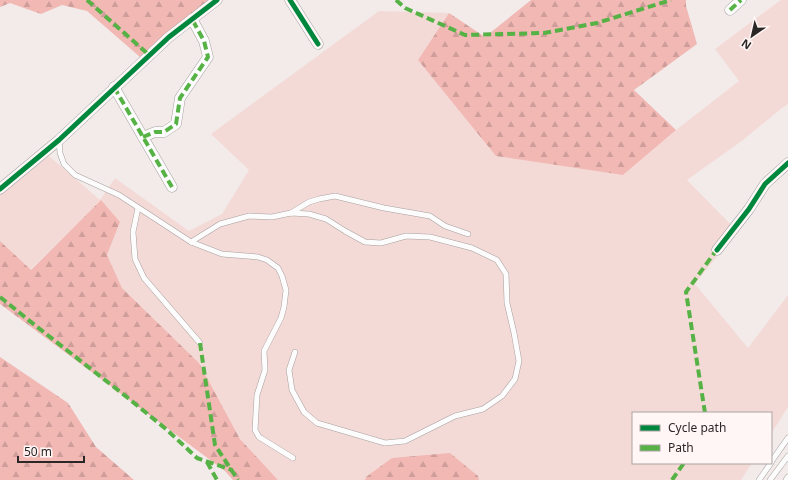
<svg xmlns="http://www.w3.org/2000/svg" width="788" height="480" font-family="'Noto Sans',sans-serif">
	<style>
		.green { fill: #f4dad7 }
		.forest { fill: url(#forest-firs) }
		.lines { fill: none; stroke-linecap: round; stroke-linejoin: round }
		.lane-casing { stroke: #a6a09f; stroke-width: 6 }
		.street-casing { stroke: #a6a09f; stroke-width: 11 }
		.lane { stroke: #fdfcfc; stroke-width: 5 }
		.street { stroke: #fdfcfc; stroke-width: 10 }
		.quiet { stroke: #56b245; stroke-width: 4; stroke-dasharray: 8 4; stroke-linecap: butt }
		.cycleway-casing { stroke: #fff6f5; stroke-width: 8 }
		.cycleway { stroke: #00873e; stroke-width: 5 }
	</style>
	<defs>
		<pattern id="forest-firs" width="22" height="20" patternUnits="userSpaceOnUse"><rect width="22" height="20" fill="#f1b8b4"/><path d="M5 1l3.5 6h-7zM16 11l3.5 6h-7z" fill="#cf9e9b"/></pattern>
	</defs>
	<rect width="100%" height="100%" fill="#f2ebea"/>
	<polygon class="green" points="781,0 788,0 788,104 782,108 743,140 687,180 737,231 695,284 748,348 788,295 788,407 771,434 771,413 633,413 633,463 752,463 741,480 479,480 477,476 366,477 365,480 278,480 240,439 199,363 122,288 107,255 120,222 100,201 30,270 0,241 0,192 42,150 100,200 115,178 189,231 222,214 249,170 211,134 379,11 449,13 418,60 623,175 676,130 739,81 715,49"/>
	<g class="forest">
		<polygon points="0,0 211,0 140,57 87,11 62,5 41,14 10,3 0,7"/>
		<polygon points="531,0 686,0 686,6 697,44 634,90 676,130 623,175 496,156 418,60 449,13 485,37"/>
		<polygon points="101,200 120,222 107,255 122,288 199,363 240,439 278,480 233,480 225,471 0,304 0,241 31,270"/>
		<polygon points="0,357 68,403 96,447 134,480 0,480"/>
		<polygon points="450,453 478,476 479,480 365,480 366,477 392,458"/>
	</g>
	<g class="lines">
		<g class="lane-casing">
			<g id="lane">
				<polyline points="59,140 60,153 64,164 75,175 119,195 191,242 222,254 258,257 267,260 278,268 282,276 286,290 284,307 281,318 264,351 265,370 257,395 255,430 259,437 293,458"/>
				<polyline points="138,208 133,232 135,259 144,278 200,343"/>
				<polyline points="291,213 309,202 319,199 335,196 384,208 430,216 445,226 468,234"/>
				<polyline points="191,242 220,224 249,216 272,217 291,213 309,214 326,219 345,231 365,242 381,243 406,236 430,237 472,248 497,260 506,274 507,303 514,333 519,361 515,379 502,396 483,409 455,416 405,441 385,443 317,423 304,412 292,390 289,370 295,352"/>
				<polyline points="771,462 788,438"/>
				<polyline points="759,480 771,463"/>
				<polyline points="770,480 788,456"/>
				<polyline points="786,480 788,477"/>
			</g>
		</g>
		<g class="street-casing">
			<g id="street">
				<polyline points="290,0 318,44"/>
				<polyline points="730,10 741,0"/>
				<polyline points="114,87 172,187"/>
				<polyline points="143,137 155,132 164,132 176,124 180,98 208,57 204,41 192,19"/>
				<polyline points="0,189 59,140 169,37 217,0"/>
				<polyline points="717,250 749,209 765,184 788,163"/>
			</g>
		</g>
		<use href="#lane" class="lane"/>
		<use href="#street" class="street"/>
		<g class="quiet">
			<polyline points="87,0 149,55"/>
			<polyline points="396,0 405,8 465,35 544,33 597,23 671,0"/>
			<polyline points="730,10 741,0"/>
			<polyline points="114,87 172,187"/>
			<polyline points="143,137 155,132 164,132 176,124 180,98 208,57 204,41 192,19"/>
			<polyline points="0,297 36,326 128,398 166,429 197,458 232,470"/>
			<polyline points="200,343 215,445 238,480"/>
			<polyline points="705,413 686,292 718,248"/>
			<polyline points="207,462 217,480"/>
			<polyline points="672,480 684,463"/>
		</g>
		<g class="cycleway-casing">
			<g id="cycleway">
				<polyline points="290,0 318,44"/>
				<polyline points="0,189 59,140 169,37 217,0"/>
				<polyline points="717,250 749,209 765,184 788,163"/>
			</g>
		</g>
		<use href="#cycleway" class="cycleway"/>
	</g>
	<rect x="632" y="412" width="140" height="52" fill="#fff6f5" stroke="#aba3a3"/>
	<rect x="640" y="425" width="20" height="6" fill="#00873e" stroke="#aba3a3"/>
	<text x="668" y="432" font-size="12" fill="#2c2727">Cycle path</text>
	<rect x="640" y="445" width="20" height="6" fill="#56b245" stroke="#aba3a3"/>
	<text x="668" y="452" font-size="12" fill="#2c2727">Path</text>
	<g transform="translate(752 36) rotate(214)" stroke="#fff6f5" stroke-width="3" paint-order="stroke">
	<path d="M0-3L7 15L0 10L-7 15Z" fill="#2c2727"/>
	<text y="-6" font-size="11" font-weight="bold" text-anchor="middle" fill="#2c2727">N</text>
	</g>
	<path d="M18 456v6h66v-6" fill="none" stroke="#2c2727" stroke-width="2"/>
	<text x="24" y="456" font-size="12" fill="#2c2727" stroke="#fff6f5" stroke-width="3" paint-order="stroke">50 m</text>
</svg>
